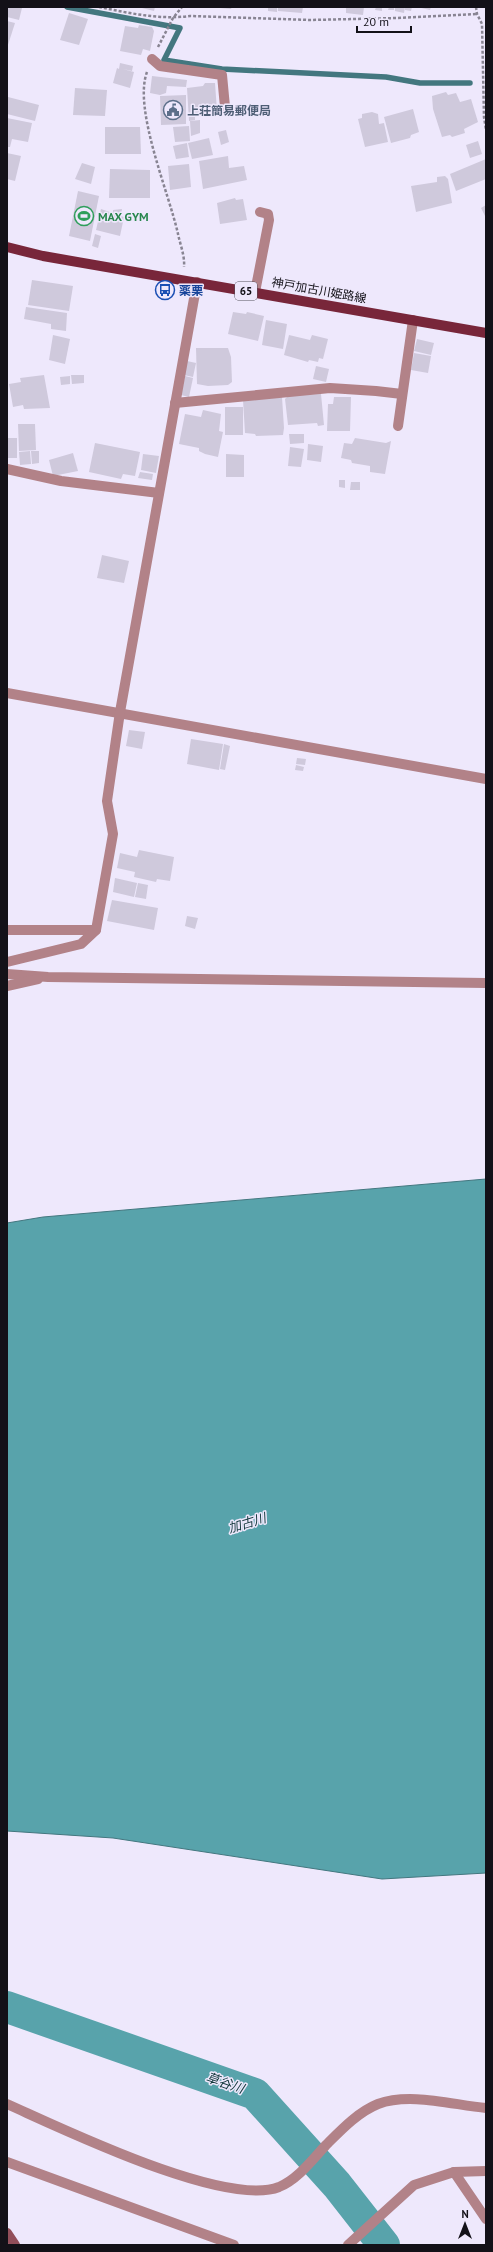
<svg xmlns="http://www.w3.org/2000/svg" width="493" height="2252" font-family="'PT Sans','Noto Sans JP',sans-serif">
	<style>
		.water { fill: #58a3ab; stroke: #43777f }
		.lines { fill: none; stroke-linecap: round; stroke-linejoin: round }
		.stream { stroke: #43777f; stroke-width: 5.5 }
		.river { stroke: #58a3ab; stroke-width: 32 }
		.building { fill: #cfc9dc }
		.path { stroke: #888492; stroke-width: 2.5; stroke-dasharray: 3 2; stroke-linecap: butt }
		.lane { stroke: #b28288; stroke-width: 10 }
		.street { stroke: #b28288; stroke-width: 10 }
		.secondary { stroke: #924e5a; stroke-width: 10 }
		.primary { stroke: #78263a; stroke-width: 10 }
		.labels { text-anchor: middle; dominant-baseline: central; stroke-width: 3; stroke-linejoin: round; paint-order: stroke }
		.shield { fill: #eee8fc; stroke: #55525c; stroke-width: 1 }
		.shield-label { font-size: 11px; font-weight: bold; fill: #131118 }
		.service-label { font-size: 12px; font-weight: bold; fill: #4e5e75; stroke: #eee8fc; text-anchor: start }
		.leisure-label { font-size: 12px; font-weight: bold; fill: #27864d; stroke: #eee8fc; text-anchor: start }
		.transit-label { font-size: 12px; font-weight: bold; fill: #164399; stroke: #eee8fc; text-anchor: start }
		.street-label { font-size: 12px; fill: #131118; stroke: #eee8fc }
		.water-label { font-size: 13px; font-style: italic; fill: #12373b; stroke: #eee8fc }
	</style>
	<rect width="100%" height="100%" fill="#eee8fc"/>
	<polygon class="water" points="486,1179 486,1873 382,1879 113,1838 7,1831 7,1223 43,1217"/>
	<g class="lines">
		<polyline class="stream" points="67,7 180,28 164,60 222,69 386,77 420,83 470,83"/>
		<polyline class="river" points="7,2007 255,2094 337,2185 384,2245"/>
	</g>
	<g class="building">
		<polygon points="8,7 22,8 19,20 7,17"/>
		<polygon points="138,7 155,7 154,11"/>
		<polygon points="220,7 232,7 231,9 220,8"/>
		<polygon points="268,7 277,7 277,12 268,11"/>
		<polygon points="278,7 303,7 302,13 278,11"/>
		<polygon points="346,7 364,7 363,15 346,13"/>
		<polygon points="376,7 382,7 382,11 375,10"/>
		<polygon points="389,7 394,7 394,10 388,10"/>
		<polygon points="395,7 405,7 404,13 395,11"/>
		<polygon points="405,7 412,7 411,11 405,10"/>
		<polygon points="417,7 431,7 430,10"/>
		<polygon points="69,13 88,19 79,45 60,40"/>
		<polygon points="7,21 15,23 7,48"/>
		<polygon points="139,25 152,27 154,31 150,51 143,49 141,55 120,51 125,26 138,28"/>
		<polygon points="120,63 133,66 132,71 123,69 134,72 130,88 113,83 117,68 119,69"/>
		<polygon points="152,76 187,80 186,87 167,86 166,93 160,95 150,93"/>
		<polygon points="205,83 215,83 217,111 213,112 212,116 201,117 199,114 195,114 195,120 189,121 187,88 203,86"/>
		<polygon points="75,88 107,90 105,116 73,115"/>
		<polygon points="446,92 448,95 456,93 460,102 471,99 478,122 464,129 465,133 452,137 450,135 442,137 433,109 432,96"/>
		<polygon points="186,95 186,124 161,125 160,96"/>
		<polygon points="8,97 39,105 35,121 7,114"/>
		<polygon points="413,109 419,132 411,135 410,138 391,143 384,117"/>
		<polygon points="372,112 378,114 379,124 384,123 388,142 365,147 358,119 362,118 362,114"/>
		<polygon points="7,118 32,123 28,142 12,139 10,147 7,147"/>
		<polygon points="200,120 200,133 191,136 190,121"/>
		<polygon points="189,126 190,141 175,142 173,127"/>
		<polygon points="105,127 140,127 141,154 105,154"/>
		<polygon points="226,130 229,142 221,145 218,132"/>
		<polygon points="209,138 213,155 192,159 188,143"/>
		<polygon points="478,141 482,154 470,158 466,145"/>
		<polygon points="187,143 189,157 176,159 173,146"/>
		<polygon points="7,153 21,156 15,181 7,179"/>
		<polygon points="228,156 229,168 244,166 247,180 203,189 199,161"/>
		<polygon points="486,159 486,179 456,191 450,174"/>
		<polygon points="82,163 95,167 91,184 75,179"/>
		<polygon points="189,164 191,187 170,190 168,166"/>
		<polygon points="110,169 150,170 150,198 109,198"/>
		<polygon points="445,176 448,179 452,203 416,212 411,186 437,182 437,177"/>
		<polygon points="78,191 99,196 90,241 69,236"/>
		<polygon points="235,198 236,200 243,199 247,220 220,224 217,203"/>
		<polygon points="486,205 486,218 481,208"/>
		<polygon points="101,209 124,217 120,236 96,230"/>
		<polygon points="122,209 121,215 113,214 113,210"/>
		<polygon points="95,234 101,236 98,248 92,246"/>
		<polygon points="32,280 73,286 69,311 28,305"/>
		<polygon points="26,307 67,313 66,331 51,329 51,324 24,319"/>
		<polygon points="233,312 246,314 247,312 264,316 258,341 228,334"/>
		<polygon points="266,320 287,324 283,349 262,345"/>
		<polygon points="53,335 70,339 65,364 49,360"/>
		<polygon points="289,335 310,340 312,335 328,339 323,359 319,358 318,362 309,360 308,362 284,355"/>
		<polygon points="417,339 434,343 431,355 414,351"/>
		<polygon points="196,348 228,348 231,357 232,382 228,385 208,386 197,384"/>
		<polygon points="414,353 431,356 428,373 411,370"/>
		<polygon points="187,361 196,363 193,377 184,375"/>
		<polygon points="316,366 329,369 326,382 313,379"/>
		<polygon points="44,375 50,408 24,409 23,405 13,407 9,384 21,382 20,378"/>
		<polygon points="71,375 84,375 84,383 72,384"/>
		<polygon points="70,376 70,384 61,385 60,377"/>
		<polygon points="185,376 193,378 189,397 181,395"/>
		<polygon points="321,394 324,425 318,426 317,423 288,425 285,399 289,395"/>
		<polygon points="282,397 284,428 283,435 256,436 255,434 245,433 243,400"/>
		<polygon points="334,397 351,397 350,431 327,431 328,404 333,404"/>
		<rect x="225" y="407" width="18" height="28"/>
		<polygon points="203,410 221,414 219,431 223,432 218,457 205,454 199,451 199,448 179,444 185,414 201,417"/>
		<polygon points="18,424 35,424 36,450 19,451"/>
		<polygon points="289,434 304,434 304,443 290,444"/>
		<rect x="7" y="438" width="10" height="20"/>
		<polygon points="355,438 386,443 391,441 385,474 370,472 370,466 352,463 351,460 341,458 344,443 352,444"/>
		<polygon points="95,443 140,452 135,476 123,474 121,479 89,472"/>
		<polygon points="308,444 323,446 321,462 307,460"/>
		<polygon points="290,447 304,449 301,467 288,466"/>
		<polygon points="30,451 31,464 20,465 19,452"/>
		<polygon points="31,451 39,451 39,463 32,464"/>
		<polygon points="73,453 78,471 53,476 49,460"/>
		<polygon points="143,454 159,456 156,473 141,470"/>
		<polygon points="226,454 244,455 244,477 226,477"/>
		<polygon points="140,472 153,474 152,480 138,478"/>
		<polygon points="339,480 345,480 345,488 339,487"/>
		<polygon points="351,482 360,482 360,490 350,490"/>
		<polygon points="102,555 129,561 124,583 97,578"/>
		<polygon points="129,730 145,732 142,749 126,746"/>
		<polygon points="191,739 223,744 219,770 187,764"/>
		<polygon points="224,744 230,746 225,770 220,769"/>
		<polygon points="297,758 306,759 305,765 296,764"/>
		<polygon points="296,765 304,767 303,771 295,770"/>
		<polygon points="139,850 174,857 170,881 157,879 156,882 134,877 135,872 117,868 120,853 137,857"/>
		<polygon points="115,878 137,883 134,897 113,892"/>
		<polygon points="138,883 148,885 146,899 135,897"/>
		<polygon points="112,900 158,908 154,930 107,921"/>
		<polygon points="187,916 198,918 195,929 185,926"/>
	</g>
	<g class="lines">
		<g class="path">
			<path d="M 99,7 C 129,13 159,20 190,16 L 310,20 L 398,18 L 477,14"/>
			<polyline points="476,7 477,14 482,24 484,117 486,130"/>
			<polyline points="158,47 173,18 182,7"/>
			<path d="M 147,72 C 133,109 169,193 178,234 C 180,244 185,256 184,267"/>
		</g>
		<g class="lane">
			<polyline points="152,59 160,66 222,75 225,107"/>
			<polyline points="255,292 269,220 268,214 260,212"/>
			<path d="M 7,2104 C 61,2128 225,2208 279,2187 C 298,2179 312,2160 326,2145 C 341,2130 358,2112 378,2104 C 410,2092 453,2105 486,2108"/>
			<polyline points="7,2162 234,2245"/>
			<polyline points="454,2172 486,2219"/>
			<polyline points="348,2245 414,2185 454,2172 486,2171"/>
		</g>
		<g class="street">
			<polyline points="175,403 330,388 376,391 402,394"/>
			<polyline points="398,426 413,320"/>
			<polyline points="7,469 61,481 159,493"/>
			<polyline points="7,693 486,779"/>
			<polyline points="7,930 96,930"/>
			<polyline points="7,962 81,944 96,930 113,834 107,801 120,712 197,282"/>
			<polyline points="7,974 48,977 486,983"/>
			<polyline points="7,986 38,979"/>
		</g>
		<polyline class="secondary" points="7,2233 15,2245"/>
		<polyline class="primary" points="7,247 43,256 486,333"/>
	</g>
	<defs>
		<g id="civic-ring" transform="scale(1)"><circle r="9.5" fill="#eee8fc" stroke="#5c6f8a" stroke-width="1.5"/><path d="M-.6-6.5H3V-4.5H.6V-3L4-1V1h2V6H-6V1h2V-1L-.6-3ZM-1.2 2.5V6h2.4V2.5Z" fill="#5c6f8a"/></g>
		<g id="stadium-ring" transform="scale(1)"><circle r="9.5" fill="#eee8fc" stroke="#2e9e5b" stroke-width="1.5"/><path d="M0-5a6.5 5 0 1 0 0 10a6.5 5 0 1 0 0-10ZM-3.5-1.8h7v3.6h-7Z" fill="#2e9e5b"/></g>
		<g id="bus-ring" transform="scale(1)"><circle r="9.5" fill="#eee8fc" stroke="#1a4fb4" stroke-width="1.5"/><path d="M-5-6H5V4H4V6H2V4H-2V6H-4V4H-5ZM-3.5-4V0h7V-4ZM-3.5 1.2v1.5H-2V1.2ZM2 1.2v1.5H3.5V1.2Z" fill="#1a4fb4"/></g>
	</defs>
	<g fill-rule="evenodd">
		<use href="#civic-ring" x="173" y="110"/>
		<use href="#stadium-ring" x="84" y="216"/>
		<use href="#bus-ring" x="165" y="290"/>
	</g>
	<g class="labels">
		<rect class="shield" x="235" y="282" width="22" height="18" rx="3"/>
		<g class="shield-label">
			<text x="246" y="291">65</text>
		</g>
		<g class="service-label">
			<text x="187" y="110">上荘簡易郵便局</text>
		</g>
		<g class="leisure-label">
			<text x="98" y="216">MAX GYM</text>
		</g>
		<g class="transit-label">
			<text x="179" y="290">薬栗</text>
		</g>
		<g class="street-label">
			<text transform="translate(319 290) rotate(10)">神戸加古川姫路線</text>
		</g>
		<g class="water-label">
			<text transform="translate(247 1523) rotate(-17)">加古川</text>
			<text transform="translate(225 2083) rotate(19)">草谷川</text>
		</g>
	</g>
	<rect width="493" height="2252" fill="none" stroke="#131118" stroke-width="16"/>
	<g transform="translate(465 2224)" stroke="#eee8fc" stroke-width="3" paint-order="stroke">
	<path d="M0-3L7 15L0 10L-7 15Z" fill="#131118"/>
	<text y="-6" font-size="11" font-weight="bold" text-anchor="middle" fill="#131118">N</text>
	</g>
	<path d="M357 26v6h54v-6" fill="none" stroke="#131118" stroke-width="2"/>
	<text x="363" y="26" font-size="12" fill="#131118" stroke="#eee8fc" stroke-width="3" paint-order="stroke">20 m</text>
</svg>
